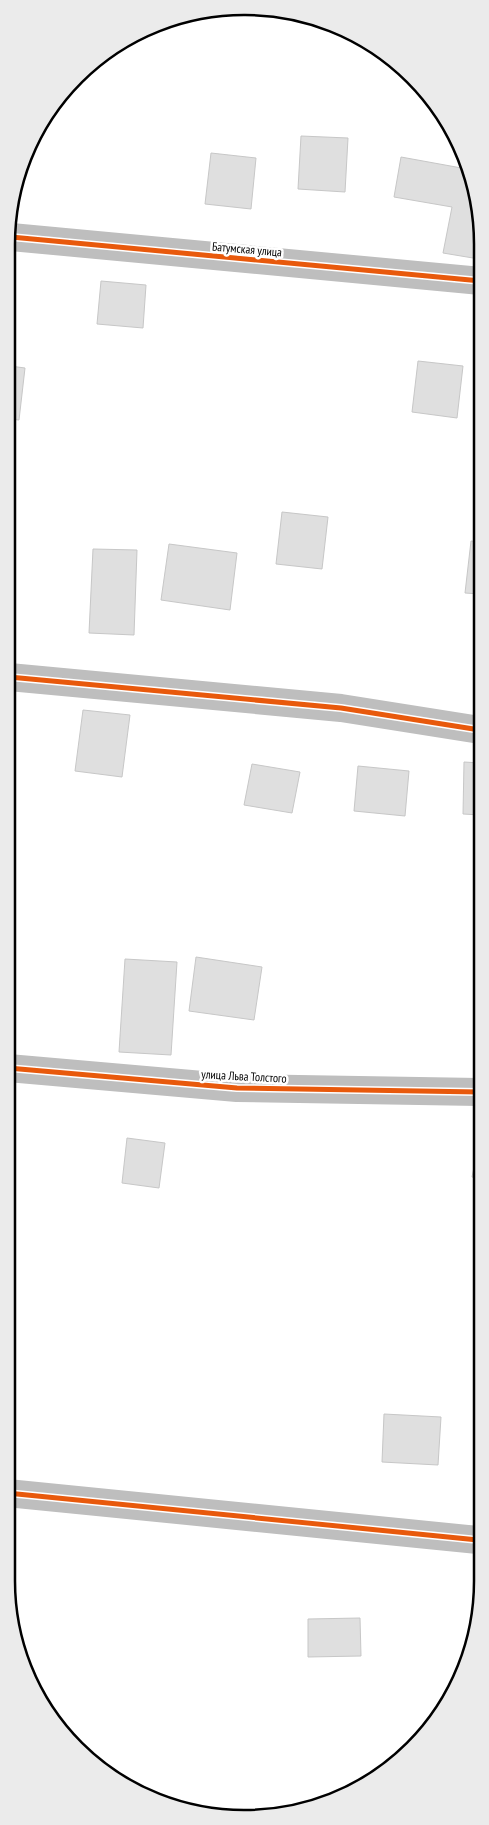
<svg xmlns="http://www.w3.org/2000/svg" width="489" height="1825" font-family="'PT Sans Narrow',sans-serif">
	<style>
		.building { fill: #dfdfdf; stroke: #c7c7c7 }
		.lines { fill: none; stroke-linecap: round; stroke-linejoin: round }
		.minor { stroke: #bebebe; stroke-width: 28 }
		.cycleway-casing { stroke: #fff; stroke-width: 8 }
		.cycleway { stroke: #e8590c; stroke-width: 5 }
		.labels { text-anchor: middle; dominant-baseline: central; stroke-width: 5; stroke-linejoin: round; paint-order: stroke }
		.street-label { font-size: 12px; fill: #000; stroke: #fff }
		.rim { fill: none; stroke: #000; stroke-width: 2.5 }
	</style>
	<rect width="100%" height="100%" fill="#fff"/>
	<g class="building">
		<polygon points="301,136 348,138 345,192 298,189"/>
		<polygon points="211,153 256,158 251,209 205,204"/>
		<polygon points="401,157 467,169 481,214 481,249 479,259 443,253 452,207 394,197"/>
		<polygon points="101,281 146,285 143,328 97,324"/>
		<polygon points="418,361 463,366 457,418 412,412"/>
		<polygon points="10,366 25,368 19,420 10,419"/>
		<polygon points="282,512 328,517 322,569 276,564"/>
		<polygon points="471,541 480,542 480,594 465,593"/>
		<polygon points="169,544 237,553 230,610 161,600"/>
		<polygon points="93,549 137,550 134,635 89,633"/>
		<polygon points="83,710 130,715 122,777 75,771"/>
		<polygon points="464,762 480,763 480,815 463,814"/>
		<polygon points="252,764 300,772 292,813 244,805"/>
		<polygon points="358,766 409,771 405,816 354,811"/>
		<polygon points="196,957 262,967 254,1020 189,1011"/>
		<polygon points="125,959 177,962 171,1055 119,1052"/>
		<polygon points="127,1138 165,1143 159,1188 122,1183"/>
		<polygon points="479,1143 479,1179 472,1177"/>
		<polygon points="384,1414 441,1417 438,1465 382,1462"/>
		<polygon points="360,1618 361,1656 308,1657 308,1619"/>
	</g>
	<g class="lines">
		<g class="minor">
			<polyline points="11,237 481,281"/>
			<polyline points="9,677 341,708 480,730"/>
			<polyline points="8,1068 237,1088 479,1092"/>
			<polyline points="7,1493 478,1540"/>
		</g>
		<g class="cycleway-casing">
			<g id="cycleway">
				<polyline points="11,237 481,281"/>
				<polyline points="9,677 341,708 480,730"/>
				<polyline points="8,1068 237,1088 479,1092"/>
				<polyline points="7,1493 478,1540"/>
			</g>
		</g>
		<use href="#cycleway" class="cycleway"/>
	</g>
	<g class="labels">
		<g class="street-label">
			<text transform="translate(247 249) rotate(5)">Батумская улица</text>
			<text transform="translate(244 1076) rotate(3)">улица Льва Толстого</text>
		</g>
	</g>
	<path d="M0 0H489V1825H0ZM244 15H245A229 229 0 0 1 474 244V1581A229 229 0 0 1 245 1810H244A229 229 0 0 1 15 1581V244A229 229 0 0 1 244 15Z" fill="#ebebeb" fill-rule="evenodd"/>
	<path class="rim" d="M244 15H245A229 229 0 0 1 474 244V1581A229 229 0 0 1 245 1810H244A229 229 0 0 1 15 1581V244A229 229 0 0 1 244 15Z"/>
</svg>
